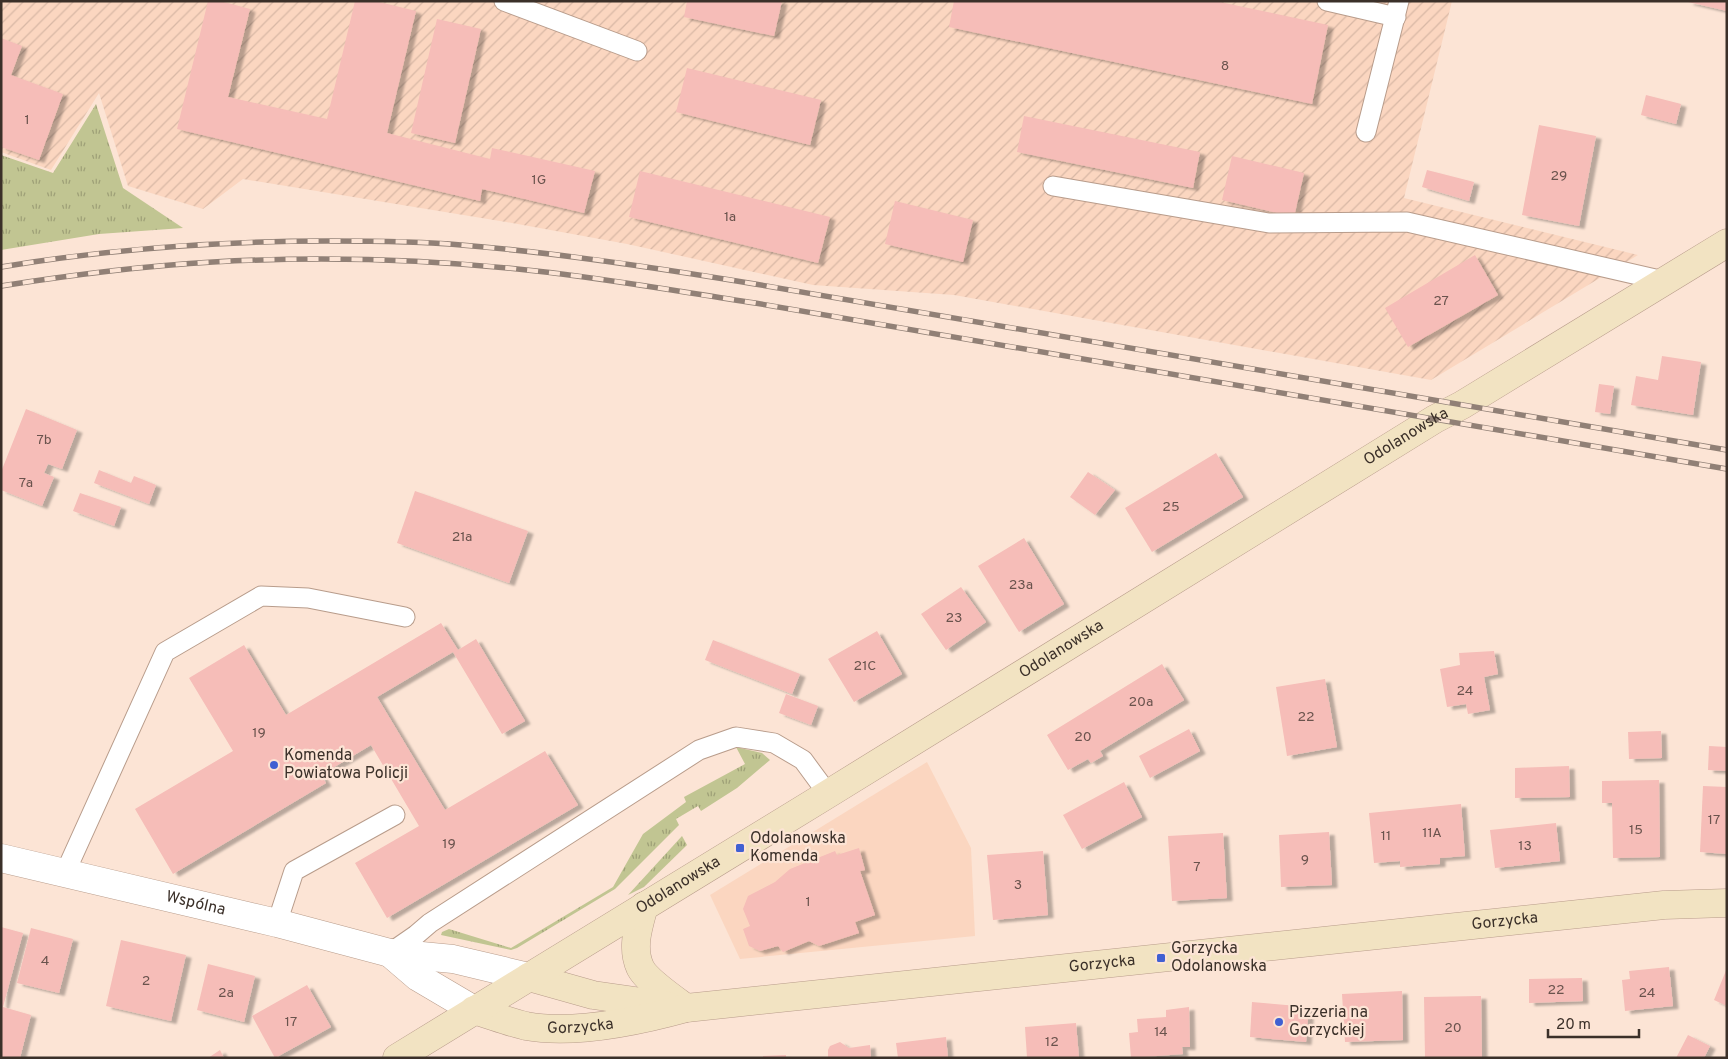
<svg xmlns="http://www.w3.org/2000/svg" width="1728" height="1059" font-family="Overpass,sans-serif">
	<style>
		.built { fill: #fbd6c0 }
		.industrial { fill: url(#industrial-furrows) }
		.grass { fill: url(#grass-tufts) }
		.building { fill: #f6bdb8; filter: url(#shadow) }
		.lines { fill: none; stroke-linecap: round; stroke-linejoin: round }
		.lane-casing { stroke: #b89c8b; stroke-width: 21 }
		.street-casing { stroke: #b89c8b; stroke-width: 29 }
		.secondary-casing { stroke: #b89c8b; stroke-width: 29 }
		.lane { stroke: #fff; stroke-width: 19 }
		.street { stroke: #fff; stroke-width: 28 }
		.secondary { stroke: #f2e3c2; stroke-width: 28 }
		.rail-casing { stroke: #918076; stroke-width: 5.5 }
		.rail { stroke: #fce4d5; stroke-width: 4; stroke-dasharray: 11; stroke-linecap: butt }
		.poi-dot { fill: #4060d2; stroke: #fce4d5; stroke-width: 2 }
		.labels { text-anchor: middle; dominant-baseline: central; stroke-width: 4.5; stroke-linejoin: round; paint-order: stroke }
		.number-label { font-size: 14px; fill: #6a534d }
		.street-label { font-size: 16px; fill: #3b3029; stroke: #fce4d5 }
		.poi-label { font-size: 16px; fill: #3b3029; stroke: #fce4d5; text-anchor: start }
	</style>
	<defs>
		<pattern id="industrial-furrows" width="10" height="10" patternUnits="userSpaceOnUse" patternTransform="scale(1.25)"><rect width="10" height="10" fill="#fbd6c0"/><path d="M-1 1l2-2M0 10L10 0M9 11l2-2" fill="none" stroke="#d8b8a5"/></pattern>
		<pattern id="grass-tufts" width="24" height="20" patternUnits="userSpaceOnUse" patternTransform="scale(1.25)"><rect width="24" height="20" fill="#c1c592"/><path d="M3 7l-1-3M5 7V3M7 7l1-3M15 17l-1-3M17 17v-4M19 17l1-3" fill="none" stroke="#9ea077"/></pattern>
		<filter id="shadow"><feDropShadow dx="5.5" dy="3" stdDeviation="1" flood-color="#0004"/></filter>
	</defs>
	<rect width="100%" height="100%" fill="#fce4d5"/>
	<polygon class="built" points="927,762 971,848 975,936 740,959 710,895"/>
	<polygon class="industrial" points="1,1 1452,1 1404,198 1638,255 1431,380 954,295 813,285 627,244 506,222 243,179 203,209 128,186 99,93 51,170 1,152"/>
	<g class="grass">
		<polygon points="96,104 123,188 183,228 99,234 1,250 1,155 53,173"/>
		<polygon points="736,747 762,753 770,760 737,788 701,811 698,806 676,819 679,825 615,889 517,948 511,950 441,935 442,932 449,929 511,948 613,887 643,834 686,802 684,797 745,764"/>
		<polygon points="682,836 687,845 644,887 628,895"/>
	</g>
	<g class="building">
		<polygon points="208,1 220,1 250,9 228,97 327,119 355,1 375,1 416,11 387,133 490,159 492,148 595,171 584,213 482,189 480,201 177,129"/>
		<polygon points="687,1 782,1 774,36 684,17"/>
		<polygon points="954,1 1215,1 1328,25 1312,104 949,27"/>
		<polygon points="1688,1 1727,1 1727,11 1688,2"/>
		<polygon points="437,19 481,29 455,143 411,133"/>
		<polygon points="1,38 22,46 11,75 63,94 39,160 1,147"/>
		<polygon points="687,68 821,100 810,145 676,112"/>
		<polygon points="1646,95 1681,104 1676,124 1641,115"/>
		<polygon points="1024,116 1200,152 1193,188 1017,152"/>
		<polygon points="1539,125 1596,136 1579,226 1522,215"/>
		<polygon points="1232,156 1304,173 1294,217 1222,200"/>
		<polygon points="1427,170 1474,182 1469,201 1422,187"/>
		<polygon points="640,171 830,217 818,263 629,217"/>
		<polygon points="895,201 973,220 963,262 885,244"/>
		<polygon points="1475,255 1498,295 1408,347 1385,308"/>
		<polygon points="1662,356 1701,362 1693,415 1631,405 1636,376 1658,380"/>
		<polygon points="1599,384 1614,386 1610,414 1595,412"/>
		<polygon points="26,409 77,430 62,469 48,464 44,473 54,477 42,506 1,490 1,472"/>
		<polygon points="1216,453 1243,497 1152,552 1125,508"/>
		<polygon points="99,470 131,483 134,476 156,485 149,504 94,483"/>
		<polygon points="1088,472 1115,490 1095,515 1070,497"/>
		<polygon points="415,491 528,531 509,583 397,543"/>
		<polygon points="80,493 121,507 114,526 73,511"/>
		<polygon points="1024,538 1064,604 1019,632 978,566"/>
		<polygon points="961,587 986,622 946,650 921,614"/>
		<polygon points="441,623 458,650 476,639 525,721 502,734 453,652 377,697 445,810 545,751 578,805 387,918 355,863 419,826 371,745 321,775 326,783 173,874 135,809 233,751 189,678 244,645 286,715"/>
		<polygon points="877,631 902,674 854,702 828,659"/>
		<polygon points="713,640 800,674 792,694 705,660"/>
		<polygon points="1494,651 1498,674 1484,677 1490,710 1468,714 1466,704 1447,707 1440,669 1460,665 1459,653"/>
		<polygon points="1162,664 1184,700 1100,751 1103,756 1091,763 1088,759 1068,770 1047,735"/>
		<polygon points="1325,679 1337,747 1287,756 1276,687"/>
		<polygon points="786,694 818,706 811,725 779,713"/>
		<polygon points="1189,729 1200,751 1150,778 1139,756"/>
		<polygon points="1661,731 1662,758 1629,759 1628,732"/>
		<polygon points="1709,746 1727,747 1727,771 1708,770"/>
		<polygon points="1569,766 1570,797 1515,798 1515,768"/>
		<polygon points="1659,780 1660,857 1613,858 1612,803 1602,803 1602,781"/>
		<polygon points="1124,782 1142,817 1082,849 1063,815"/>
		<polygon points="1703,786 1727,787 1727,854 1700,852"/>
		<polygon points="1461,804 1465,856 1440,858 1440,864 1400,867 1400,861 1374,863 1369,813"/>
		<polygon points="1556,823 1560,861 1495,868 1490,830"/>
		<polygon points="1329,832 1332,885 1281,887 1279,835"/>
		<polygon points="1223,833 1227,898 1172,901 1168,836"/>
		<polygon points="859,848 865,870 860,871 875,915 855,922 859,933 819,946 809,941 783,952 778,946 760,951 749,946 743,929 750,926 743,909 748,896 775,882 790,869 835,851 837,855"/>
		<polygon points="1043,851 1048,915 993,920 987,855"/>
		<polygon points="1,927 23,933 3,1007 31,1015 20,1058 1,1058"/>
		<polygon points="31,928 73,939 59,993 17,983"/>
		<polygon points="121,940 186,955 171,1021 106,1006"/>
		<polygon points="208,964 255,976 244,1022 197,1010"/>
		<polygon points="1669,967 1673,1006 1625,1011 1622,980 1630,979 1629,971"/>
		<polygon points="1727,968 1727,1006 1714,1000"/>
		<polygon points="1582,978 1583,1001 1529,1003 1529,979"/>
		<polygon points="307,985 331,1027 275,1058 252,1016"/>
		<polygon points="1402,991 1403,1040 1345,1042 1342,994"/>
		<polygon points="1481,996 1482,1058 1425,1058 1424,997"/>
		<polygon points="1252,1002 1309,1007 1306,1042 1250,1037"/>
		<polygon points="1189,1007 1190,1047 1182,1047 1183,1054 1131,1058 1129,1033 1138,1032 1137,1019 1166,1017 1166,1010"/>
		<polygon points="1076,1023 1079,1058 1027,1058 1025,1027"/>
		<polygon points="1688,1035 1710,1046 1704,1058 1676,1058"/>
		<polygon points="946,1037 948,1058 898,1058 896,1043"/>
		<polygon points="840,1042 849,1048 870,1045 871,1058 828,1058 828,1050 830,1046"/>
		<polygon points="220,1050 224,1058 208,1058"/>
		<polygon points="786,1055 786,1058 763,1058 763,1056"/>
	</g>
	<g class="lines">
		<g class="lane-casing">
			<g id="lane">
				<polyline points="504,1 637,51"/>
				<polyline points="1327,1 1396,17"/>
				<polyline points="1366,132 1399,1"/>
				<polyline points="1053,186 1269,223 1407,222 1664,281"/>
				<polyline points="65,873 165,652 261,596 308,598 405,617"/>
				<polyline points="277,923 294,871 395,815"/>
				<polyline points="390,953 416,935 430,923 699,750 736,737 774,743 803,760 828,794"/>
			</g>
		</g>
		<g class="street-casing">
			<g id="street">
				<path id="s1" d="M 1,858 L 277,923 L 390,953 L 453,959 L 529,977"/>
				<polyline points="390,953 418,977 474,1010"/>
			</g>
		</g>
		<g class="secondary-casing">
			<g id="secondary">
				<path d="M 644,906 C 639,925 631,947 640,967 C 645,979 675,1000 686,1008"/>
				<polyline points="529,977 593,995 670,1006"/>
				<path id="s2" d="M 474,1010 C 491,1015 509,1022 526,1026 C 575,1035 639,1021 686,1008 L 1664,905 L 1727,903"/>
				<path id="s3" d="M 397,1058 L 828,794 L 1435,419 L 1462,405 L 1727,243"/>
			</g>
		</g>
		<use href="#lane" class="lane"/>
		<use href="#street" class="street"/>
		<use href="#secondary" class="secondary"/>
		<g class="rail-casing">
			<g id="rail">
				<path d="M 1,267 C 109,249 218,241 328,241 C 372,241 417,241 461,245 C 560,253 658,268 755,284 L 1727,450"/>
				<path d="M 1,286 C 71,275 142,266 213,262 C 320,256 429,259 536,271 C 609,279 682,292 755,303 L 1727,469"/>
			</g>
		</g>
		<use href="#rail" class="rail"/>
	</g>
	<g class="poi-dot">
		<circle cx="274" cy="765" r="5"/>
		<rect x="735" y="843" width="10" height="10" rx="2.5"/>
		<rect x="1156" y="953" width="10" height="10" rx="2.5"/>
		<circle cx="1279" cy="1022" r="5"/>
	</g>
	<g class="labels">
		<g class="number-label">
			<text x="1225" y="66">8</text>
			<text x="27" y="120">1</text>
			<text x="1559" y="176">29</text>
			<text x="539" y="180">1G</text>
			<text x="730" y="217">1a</text>
			<text x="1441" y="301">27</text>
			<text x="44" y="440">7b</text>
			<text x="26" y="483">7a</text>
			<text x="1171" y="507">25</text>
			<text x="462" y="537">21a</text>
			<text x="1021" y="585">23a</text>
			<text x="954" y="618">23</text>
			<text x="865" y="666">21C</text>
			<text x="1465" y="691">24</text>
			<text x="1141" y="702">20a</text>
			<text x="1306" y="717">22</text>
			<text x="259" y="733">19</text>
			<text x="1083" y="737">20</text>
			<text x="1714" y="820">17</text>
			<text x="1636" y="830">15</text>
			<text x="1432" y="833">11A</text>
			<text x="1386" y="836">11</text>
			<text x="449" y="844">19</text>
			<text x="1525" y="846">13</text>
			<text x="1305" y="860">9</text>
			<text x="1197" y="867">7</text>
			<text x="1018" y="885">3</text>
			<text x="808" y="902">1</text>
			<text x="45" y="961">4</text>
			<text x="146" y="981">2</text>
			<text x="1556" y="990">22</text>
			<text x="226" y="993">2a</text>
			<text x="1647" y="993">24</text>
			<text x="291" y="1022">17</text>
			<text x="1453" y="1028">20</text>
			<text x="1161" y="1032">14</text>
			<text x="1052" y="1042">12</text>
		</g>
		<g class="street-label">
			<text stroke="none"><textPath href="#s3" startOffset="1185">Odolanowska</textPath></text>
			<text stroke="none"><textPath href="#s3" startOffset="780">Odolanowska</textPath></text>
			<text stroke="none"><textPath href="#s3" startOffset="330">Odolanowska</textPath></text>
			<text stroke="none"><textPath href="#s1" startOffset="200">Wspólna</textPath></text>
			<text stroke="none"><textPath href="#s2" startOffset="1040">Gorzycka</textPath></text>
			<text stroke="none"><textPath href="#s2" startOffset="635">Gorzycka</textPath></text>
			<text stroke="none"><textPath href="#s2" startOffset="109">Gorzycka</textPath></text>
		</g>
		<g class="poi-label">
			<text x="284" y="756">Komenda<tspan x="284" dy="18">Powiatowa Policji</tspan></text>
			<text x="750" y="839">Odolanowska<tspan x="750" dy="18">Komenda</tspan></text>
			<text x="1171" y="949">Gorzycka<tspan x="1171" dy="18">Odolanowska</tspan></text>
			<text x="1289" y="1013">Pizzeria na<tspan x="1289" dy="18">Gorzyckiej</tspan></text>
		</g>
	</g>
	<rect width="1728" height="1059" fill="none" stroke="#3b3029" stroke-width="5"/>
	<path d="M1548 1029v8h91v-8" fill="none" stroke="#3b3029" stroke-width="2.5"/>
	<text x="1556" y="1029" font-size="15" fill="#3b3029" stroke="#fce4d5" stroke-width="4" paint-order="stroke">20 m</text>
</svg>
